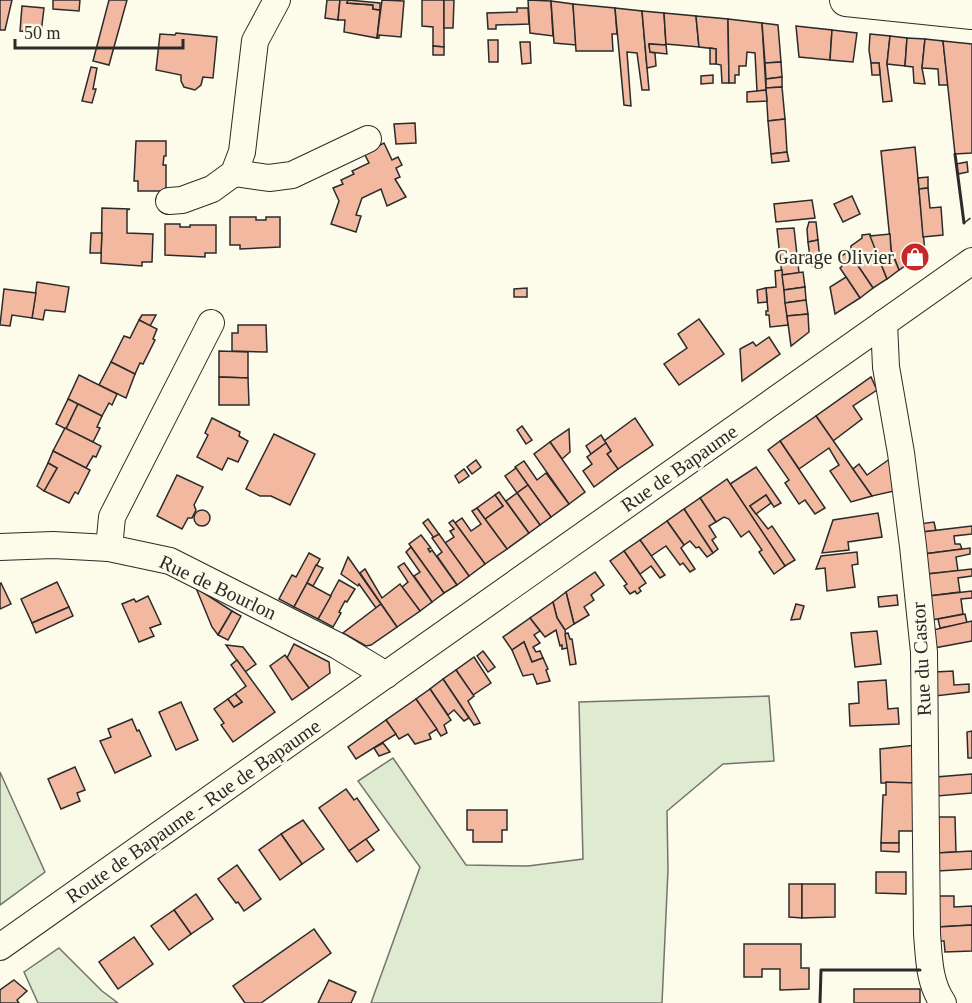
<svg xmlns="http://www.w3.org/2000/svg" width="972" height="1003" font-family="Georgia,serif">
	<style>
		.green { fill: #deebd1; stroke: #74746e; stroke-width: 1.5 }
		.building { fill: #f2b8a0; stroke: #2b2b2b; stroke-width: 1.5 }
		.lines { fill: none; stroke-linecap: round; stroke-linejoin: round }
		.minor-casing { stroke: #2b2b2b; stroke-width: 28 }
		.major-casing { stroke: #2b2b2b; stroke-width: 34 }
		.minor { stroke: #fdfbea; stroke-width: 26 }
		.major { stroke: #fdfbea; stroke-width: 32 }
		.fence { stroke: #2b2b2b; stroke-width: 1.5; stroke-dasharray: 8 3; stroke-linecap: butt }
		.wall { stroke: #2b2b2b; stroke-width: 3 }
		.labels { text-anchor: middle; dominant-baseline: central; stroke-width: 4.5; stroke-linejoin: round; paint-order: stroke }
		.poi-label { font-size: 20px; fill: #2b2b2b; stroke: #fdfbea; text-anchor: end }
		.street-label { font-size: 20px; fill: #2b2b2b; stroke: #fdfbea }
	</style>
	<rect width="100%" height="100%" fill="#fdfbea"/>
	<g class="green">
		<polygon points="769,696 774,761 723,764 667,811 668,870 662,1003 371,1003 420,867 358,781 393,758 466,865 528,866 583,859 579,702"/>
		<polygon points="0,772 45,872 0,905"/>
		<polygon points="59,948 102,991 118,1003 38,1003 24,972"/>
	</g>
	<g class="building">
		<polygon points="0,0 12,0 5,30 0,30"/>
		<polygon points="53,0 80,0 79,11 53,9"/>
		<polygon points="109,0 127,0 109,65 93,61"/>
		<polygon points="327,0 340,0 338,20 325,18"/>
		<polygon points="340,0 348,0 347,3 373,5 373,9 380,10 377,38 344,32 345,20 338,20"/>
		<polygon points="348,0 380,3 380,10 373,9 373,5 347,3"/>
		<polygon points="382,0 404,1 401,37 379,35 379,38 377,38"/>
		<polygon points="422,0 444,0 444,47 433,46 433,27 422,26"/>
		<polygon points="444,0 454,0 453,28 444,28"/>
		<polygon points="528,0 551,1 553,36 530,33"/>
		<polygon points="551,1 573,4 576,45 554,43"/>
		<polygon points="573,4 615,8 617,34 612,34 613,51 576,51"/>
		<polygon points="22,6 44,8 41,33 20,31"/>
		<polygon points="517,8 528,8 529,24 496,25 496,29 488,29 487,13 517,12"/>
		<polygon points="615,8 642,11 649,90 642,90 637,53 627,52 631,106 624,105"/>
		<polygon points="642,11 664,13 666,45 649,44 650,52 655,53 656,66 647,68"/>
		<polygon points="664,13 696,16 699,47 666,44"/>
		<polygon points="696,16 728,19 729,83 722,83 721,65 716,64 716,49 699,47"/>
		<polygon points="728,19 762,23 766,90 757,91 755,53 747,52 746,66 739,66 739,75 735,75 735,83 729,83"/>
		<polygon points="762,23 778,25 781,62 765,63"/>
		<polygon points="796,26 832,30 830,60 799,57"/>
		<polygon points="832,30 857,33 853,62 830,60"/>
		<polygon points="176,33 217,37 213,78 203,77 201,85 195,90 184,87 181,81 181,75 156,70 160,34 175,35"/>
		<polygon points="870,34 890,36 887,64 892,101 883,102 879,63 871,63 869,50"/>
		<polygon points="890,36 907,38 905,66 887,64"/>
		<polygon points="907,38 925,39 922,68 925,84 914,83 913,67 905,66"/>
		<polygon points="925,39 943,41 948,85 939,85 938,69 922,68"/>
		<polygon points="488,40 498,40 498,62 489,62"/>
		<polygon points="943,41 972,44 972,153 955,154"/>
		<polygon points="520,42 530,42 531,63 522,64"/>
		<polygon points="649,44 666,45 667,54 650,52"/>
		<polygon points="433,46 444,47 444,55 433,55"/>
		<polygon points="710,48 716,49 716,64 710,64"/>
		<polygon points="781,62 782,77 766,79 765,63"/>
		<polygon points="871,63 879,63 880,75 872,75"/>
		<polygon points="91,67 97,68 93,89 96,89 92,103 82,101"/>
		<polygon points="713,75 713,83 701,84 701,76"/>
		<polygon points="782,77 782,87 766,88 766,79"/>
		<polygon points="782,87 785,119 768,121 766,88"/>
		<polygon points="766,90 767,101 747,102 747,92"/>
		<polygon points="785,119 787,152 771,154 768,121"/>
		<polygon points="415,123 416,143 396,144 394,124"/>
		<polygon points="136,141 166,141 166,156 164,156 163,165 166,165 166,191 138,191 138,181 134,181"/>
		<polygon points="384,143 392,160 398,157 402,165 396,168 400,177 395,179 406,197 387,206 381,189 362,198 356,215 361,216 356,232 331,224 339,201 333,188 343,184 341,180 354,174 352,171 369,163 364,153"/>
		<polygon points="915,147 925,252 899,270 891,250 881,151"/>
		<polygon points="787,152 789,161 772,163 771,154"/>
		<polygon points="967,162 968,172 958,174 956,164"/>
		<polygon points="928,177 928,188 919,189 918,178"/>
		<polygon points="928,188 930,208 941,207 943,235 923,237 919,189"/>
		<polygon points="852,196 860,214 843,222 834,204"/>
		<polygon points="812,200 815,218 776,222 774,204"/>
		<polygon points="102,208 130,209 127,210 127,233 153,234 152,262 142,262 142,266 101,263"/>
		<polygon points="230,217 256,217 256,220 266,220 266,217 280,217 280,247 240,249 240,245 230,245"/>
		<polygon points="809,222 816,222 818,240 808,242 807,229"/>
		<polygon points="165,224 180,224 180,227 190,227 190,225 216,225 216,253 205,253 205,257 165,255"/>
		<polygon points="794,228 799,273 782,275 777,229"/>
		<polygon points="91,233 102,233 101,253 90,253"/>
		<polygon points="870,234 887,279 873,288 852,257 851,249 851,246 862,238 862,235"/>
		<polygon points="890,234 891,250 899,270 887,279 870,236"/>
		<polygon points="818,240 821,270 816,270 811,265 808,242"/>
		<polygon points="851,249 852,257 873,288 860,298 840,268 842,266 838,259"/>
		<polygon points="782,270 788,325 770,327 769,315 766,315 766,311 768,311 766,288 776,287 775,271"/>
		<polygon points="803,272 805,287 784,290 782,275"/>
		<polygon points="846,277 860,298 835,314 830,287"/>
		<polygon points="37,282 69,287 65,312 45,310 43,320 32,318"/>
		<polygon points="805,287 806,300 785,303 784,290"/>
		<polygon points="527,288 527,297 514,297 514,289"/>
		<polygon points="766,288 767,302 758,303 757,290"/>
		<polygon points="4,289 36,293 32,318 12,315 10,326 0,325"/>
		<polygon points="806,300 808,314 787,316 785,303"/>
		<polygon points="808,314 809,332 791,346 787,316"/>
		<polygon points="142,315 156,315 150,326 139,320"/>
		<polygon points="699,319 724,354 679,385 664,364 687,348 678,334"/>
		<polygon points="139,320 157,329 153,339 155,340 143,364 140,363 135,374 111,362 124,336 130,338"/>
		<polygon points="238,325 266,325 267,352 232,351 232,333 238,333"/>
		<polygon points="769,337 780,354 742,381 740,349 753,342 756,346"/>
		<polygon points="219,351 248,352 248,378 219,377"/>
		<polygon points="111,362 135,374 126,398 99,385"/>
		<polygon points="79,375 117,394 112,405 109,403 102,416 68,399"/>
		<polygon points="219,377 248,378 249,405 219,405"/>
		<polygon points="871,377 877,390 853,406 862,419 833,441 816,416"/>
		<polygon points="68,399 78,404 66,429 56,424"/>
		<polygon points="78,404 102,416 97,427 100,428 93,442 66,429"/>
		<polygon points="816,416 853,469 872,496 851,502 830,471 839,465 829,448 799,469 780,441"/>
		<polygon points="212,418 240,432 239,436 248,441 238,462 228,458 222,470 197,457 208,435 205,433"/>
		<polygon points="635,418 653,445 618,469 607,454 611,451 604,441"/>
		<polygon points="522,426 532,440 526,444 517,430"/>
		<polygon points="65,428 101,446 96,457 93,456 86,468 53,451"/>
		<polygon points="569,429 570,452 562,459 550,442"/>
		<polygon points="274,434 315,454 290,505 271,496 260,496 246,489"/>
		<polygon points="601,435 606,443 591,454 586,446"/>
		<polygon points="780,441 825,508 815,514 805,500 799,504 785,483 789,480 768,450"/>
		<polygon points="550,442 585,492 569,504 534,454"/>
		<polygon points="606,443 611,451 607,454 618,469 594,487 583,471 592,464 587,457"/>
		<polygon points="53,451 90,470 78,494 75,492 69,503 44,491 57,468 48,463"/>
		<polygon points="891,458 894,491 872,496 853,469 859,464 867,475"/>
		<polygon points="476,460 481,467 472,474 467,467"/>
		<polygon points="524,461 537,480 546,473 569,504 551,517 515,467"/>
		<polygon points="48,463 57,468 44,491 37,486"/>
		<polygon points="756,467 781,503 774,507 766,495 750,506 768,529 772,526 795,560 785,566 730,484"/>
		<polygon points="516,468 528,485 517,493 505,476"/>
		<polygon points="464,469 469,476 459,483 455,476"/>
		<polygon points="177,475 203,487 194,505 196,510 192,518 188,518 182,529 157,516"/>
		<polygon points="727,479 785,566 774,574 759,552 762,550 749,531 741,537 729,519 724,517 716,522 700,498"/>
		<polygon points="528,485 551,517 540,525 517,493"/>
		<polygon points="499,492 529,533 507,549 485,519 503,506 495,495"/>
		<polygon points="517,493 540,525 529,533 506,501"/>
		<polygon points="495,495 503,506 485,519 477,508"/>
		<polygon points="766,495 771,503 756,514 750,506"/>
		<polygon points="700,498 716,522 709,526 716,537 712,540 718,549 713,553 684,509"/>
		<polygon points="477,508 507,549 485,564 455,523 462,518 471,531 481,524 472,511"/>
		<polygon points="684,509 713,553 707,557 699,547 696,548 690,541 684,545 667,521"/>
		<circle cx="202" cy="518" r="8"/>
		<polygon points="878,513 882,537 848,542 849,550 822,553 833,520"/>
		<polygon points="428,519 439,534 434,538 423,523"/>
		<polygon points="453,520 485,564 469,576 445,543 454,537 450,531 454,529 449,523"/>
		<polygon points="667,521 684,545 681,548 695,569 690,572 683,563 680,565 666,546 651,556 640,540"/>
		<polygon points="934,522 936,531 922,532 919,524"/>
		<polygon points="972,526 972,534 954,536 955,544 960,544 962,549 924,554 922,532"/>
		<polygon points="439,534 469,576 457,585 437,556 442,552 432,538"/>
		<polygon points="421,535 431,548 428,549 430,552 432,550 457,585 444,593 409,544"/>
		<polygon points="640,540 665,575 660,578 651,566 640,574 624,551"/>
		<polygon points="411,547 444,593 432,602 414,576 420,572 406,552"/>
		<polygon points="970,548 970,554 956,557 958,571 927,574 924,554"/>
		<polygon points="624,551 646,583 639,588 641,591 637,594 635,591 630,594 624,586 627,584 610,561"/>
		<polygon points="857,552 858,564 852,565 855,587 827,591 825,568 816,569 821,556"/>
		<polygon points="309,553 320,559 294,607 279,599 292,575 296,577"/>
		<polygon points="348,557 381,604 376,608 359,584 358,586 341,574"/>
		<polygon points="404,563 432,602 420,611 402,587 408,582 398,567"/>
		<polygon points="316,565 323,568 313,586 307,583"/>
		<polygon points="365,569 382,598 400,584 420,611 397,627 360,573"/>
		<polygon points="972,569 972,576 958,578 960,592 929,596 927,574"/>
		<polygon points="595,572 604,585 591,595 594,600 584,607 589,615 574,624 566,592"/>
		<polygon points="339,580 355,589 347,602 345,601 339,612 341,613 333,627 318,619"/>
		<polygon points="57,582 69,607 32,623 21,599"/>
		<polygon points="1,583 11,604 0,609 0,584"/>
		<polygon points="307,583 331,596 318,619 294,607"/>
		<polygon points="196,588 232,611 218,635 212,627"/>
		<polygon points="972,591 972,598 961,599 963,614 932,620 929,596"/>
		<polygon points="566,592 574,624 565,630 557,618 553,602"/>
		<polygon points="897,595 898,605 879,607 878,597"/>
		<polygon points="148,596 161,624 150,628 154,636 139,642 122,604 134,599 136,602"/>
		<polygon points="553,602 557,618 565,630 568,648 562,649 562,645 560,646 556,630 545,637 530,618"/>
		<polygon points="381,604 397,627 371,645 366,646 343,633"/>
		<polygon points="796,604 804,606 800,619 791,620"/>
		<polygon points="69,607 73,616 36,633 32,623"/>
		<polygon points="232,611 241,616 228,640 218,635"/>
		<polygon points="965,614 967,623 940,628 938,619"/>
		<polygon points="530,618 540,631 534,635 540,643 533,647 536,652 540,651 543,658 532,662 524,642 512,650 503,637"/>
		<polygon points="972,621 972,641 934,648 933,630"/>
		<polygon points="877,631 881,664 855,667 851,633"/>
		<polygon points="568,633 570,639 572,639 576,664 570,665 565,634"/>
		<polygon points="524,642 532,662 543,658 548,669 546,670 550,681 537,684 533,674 523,676 512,650"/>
		<polygon points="294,644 329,662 330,673 309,688 287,658"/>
		<polygon points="226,645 243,647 256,664 245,672"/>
		<polygon points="483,651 495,667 488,672 477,656"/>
		<polygon points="285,655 309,688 292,700 270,666"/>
		<polygon points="474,657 491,683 473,695 456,670"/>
		<polygon points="237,660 275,712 233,742 221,725 224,723 214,709 228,699 234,707 242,702 235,694 246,686 231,665"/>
		<polygon points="456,670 474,696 468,701 480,723 474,725 443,679"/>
		<polygon points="953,671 954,685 969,684 969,692 935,696 935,672"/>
		<polygon points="443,679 469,718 464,721 454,710 448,715 430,689"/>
		<polygon points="886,680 888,709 898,708 899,724 850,726 849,704 859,703 858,682"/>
		<polygon points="430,689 451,720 444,725 447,733 441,736 416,699"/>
		<polygon points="235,694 242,702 234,707 228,699"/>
		<polygon points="416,699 437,729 429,734 431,739 415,744 408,734 399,739 386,720"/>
		<polygon points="181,702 198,740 176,750 159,712"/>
		<polygon points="132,719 137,731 139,730 151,756 115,773 100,741 111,737 108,729"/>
		<polygon points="386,720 396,734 356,759 348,747"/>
		<polygon points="972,731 972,758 968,758 967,732"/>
		<polygon points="383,743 390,752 379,756 374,748"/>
		<polygon points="916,745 916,783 881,783 880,749"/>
		<polygon points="75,767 85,790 77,793 80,801 61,809 48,779"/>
		<polygon points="972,774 972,793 937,796 936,777"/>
		<polygon points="886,782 916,783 917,831 899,831 899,843 881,843 883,795 886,795"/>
		<polygon points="346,789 354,800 357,798 379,830 349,851 319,808"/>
		<polygon points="467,810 507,810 507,830 502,830 502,842 473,842 473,830 467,830"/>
		<polygon points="937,817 955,817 956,852 937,853"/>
		<polygon points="303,820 324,849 302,864 281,834"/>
		<polygon points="281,834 302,864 280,880 259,850"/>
		<polygon points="366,839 374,850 357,862 349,851"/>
		<polygon points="881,843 899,843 899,852 881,851"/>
		<polygon points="972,851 972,869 938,871 937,853"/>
		<polygon points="237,865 261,899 244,911 238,902 236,903 218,879"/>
		<polygon points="876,872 906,872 906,894 876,893"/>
		<polygon points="789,884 802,884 802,918 789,917"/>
		<polygon points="802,884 835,884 835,917 802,918"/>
		<polygon points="196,894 213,919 191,934 174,910"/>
		<polygon points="938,896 954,896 954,907 972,906 972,925 938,927"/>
		<polygon points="174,910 191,934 169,950 151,926"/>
		<polygon points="972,925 972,951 945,952 944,941 938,941 938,927"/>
		<polygon points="314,929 331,953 261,1003 245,1003 233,986"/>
		<polygon points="134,937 153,964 118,989 99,962"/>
		<polygon points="744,944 801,944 801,968 809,968 809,989 780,990 780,969 762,969 762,977 744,977"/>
		<polygon points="14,980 27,991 17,1000 19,1003 0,1003 0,990"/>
		<polygon points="329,980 356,992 351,1003 318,1003"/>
		<rect x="854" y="989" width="66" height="14"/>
	</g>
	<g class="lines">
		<g class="minor-casing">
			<g id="minor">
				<polyline points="234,173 269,178 292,175 368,139"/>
				<polyline points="169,201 182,200 212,189 234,173 242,152 255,41 277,0"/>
				<path d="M 884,323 L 886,367 L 901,453 L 913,546 L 924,652 L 927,934 C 929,958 929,983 943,1003"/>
				<polyline points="0,547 53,545 109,548 170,561 338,646 386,675"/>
				<polyline points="109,548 112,517 211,323"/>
				<polyline points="0,947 972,261"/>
			</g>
		</g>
		<g class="major-casing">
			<polyline id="major" points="846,0 972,13"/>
		</g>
		<use href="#minor" class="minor"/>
		<use href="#major" class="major"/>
		<polyline class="fence" points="964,223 972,217"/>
		<g class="wall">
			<polyline points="955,154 964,223"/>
			<polyline points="820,1003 821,970 920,970"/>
		</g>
	</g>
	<defs>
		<g id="shop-disc" transform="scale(1.5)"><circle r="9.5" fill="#c62828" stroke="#fdfbea"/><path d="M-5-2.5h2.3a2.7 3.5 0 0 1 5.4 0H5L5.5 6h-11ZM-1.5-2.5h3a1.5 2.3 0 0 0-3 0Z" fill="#fff"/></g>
	</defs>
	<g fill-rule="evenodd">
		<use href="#shop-disc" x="915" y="257"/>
	</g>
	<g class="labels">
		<g class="poi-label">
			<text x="894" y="257">Garage Olivier</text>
		</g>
		<g class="street-label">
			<text transform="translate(679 468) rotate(-35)">Rue de Bapaume</text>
			<text transform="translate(218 587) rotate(25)">Rue de Bourlon</text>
			<text transform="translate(921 659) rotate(-93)">Rue du Castor</text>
			<text transform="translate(193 811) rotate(-35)">Route de Bapaume - Rue de Bapaume</text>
		</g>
	</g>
	<path d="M15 39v9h168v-9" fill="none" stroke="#2b2b2b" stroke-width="3"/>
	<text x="24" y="39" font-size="18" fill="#2b2b2b" stroke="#fdfbea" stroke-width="4.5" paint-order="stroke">50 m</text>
</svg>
